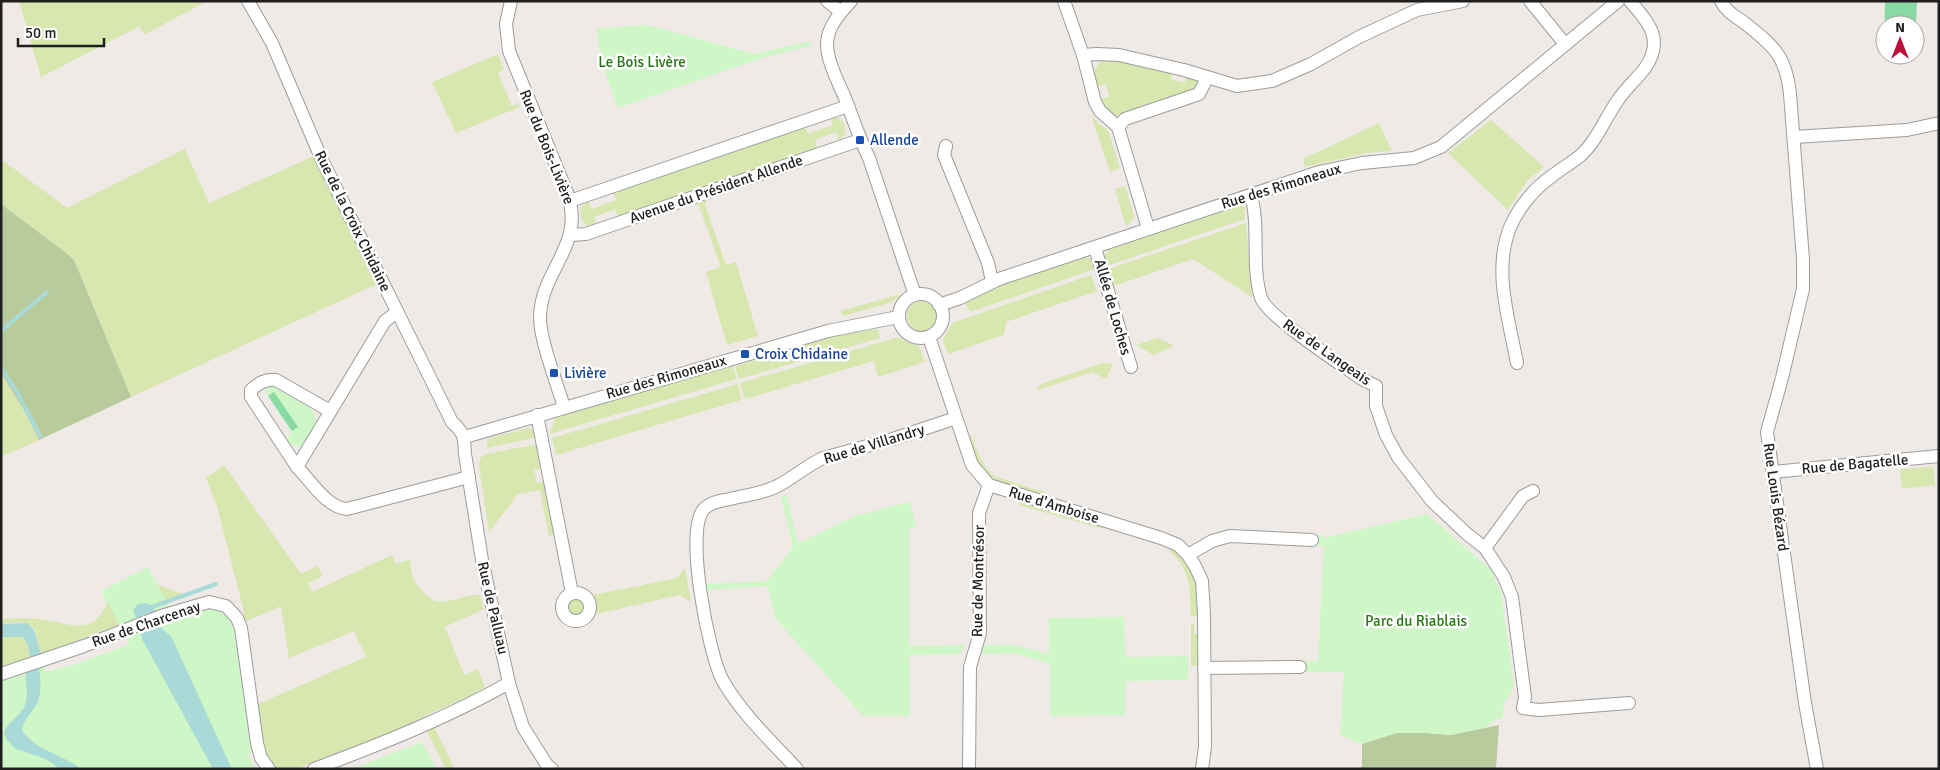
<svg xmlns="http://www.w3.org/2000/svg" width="1940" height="770" font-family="Signika,sans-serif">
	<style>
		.grass { fill: #d8e6af }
		.forest { fill: #b7cb9d }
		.park { fill: #cff6c6 }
		.pitch { fill: #89d9a5 }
		.water { fill: #a9dad8 }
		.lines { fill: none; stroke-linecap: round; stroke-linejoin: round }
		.stream { stroke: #a9dad8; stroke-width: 4 }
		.minor-casing { stroke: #9c9c9c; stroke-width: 14 }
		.minor { stroke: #fff; stroke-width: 12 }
		.transit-dot { fill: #1a4fb4; stroke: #fff; stroke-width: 2 }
		.labels { text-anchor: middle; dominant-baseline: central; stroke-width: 5; stroke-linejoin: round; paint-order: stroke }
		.park-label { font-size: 15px; fill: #257713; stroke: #fff }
		.transit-label { font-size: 15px; fill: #164399; stroke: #fff; text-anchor: start }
		.street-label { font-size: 15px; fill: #1f1f1f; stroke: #fff }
	</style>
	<rect width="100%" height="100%" fill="#efeae6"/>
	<g class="grass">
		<polygon points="19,1 207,1 144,35 140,26 41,77"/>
		<polygon points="498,54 504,70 498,73 512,106 519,103 520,107 456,133 432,82"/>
		<path d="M 1105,58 L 1172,72 L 1171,80 L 1185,83 L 1186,75 L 1200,81 L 1196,91 L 1114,117 L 1103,108 L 1100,99 L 1109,97 L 1106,84 L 1097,87 C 1093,73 1093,67 1105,58 Z"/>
		<polygon points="1091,115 1100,125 1108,130 1120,168 1110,172"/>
		<path d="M 830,117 C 842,116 847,124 845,134 L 839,141 L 836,132 L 815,140 L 817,148 L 618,217 L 615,209 L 594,217 L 597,225 L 590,227 C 582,223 579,215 581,207 L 588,201 L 592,209 L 616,200 L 613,192 L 805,126 L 808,134 L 833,125 Z"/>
		<polygon points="1491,120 1544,167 1527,181 1508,210 1448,153"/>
		<polygon points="1379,123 1392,151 1367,153 1305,167 1303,159"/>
		<polygon points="185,149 209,203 314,156 377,284 131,397 74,260 65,252 1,204 1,159 67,208"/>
		<polygon points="1125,186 1134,215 1134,218 1126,227 1115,189"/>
		<polygon points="707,200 705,205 726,265 736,262 758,336 727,345 706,272 721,267 699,206 695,204"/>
		<polygon points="1244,203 1245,219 1107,266 1104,256 1110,248"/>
		<polygon points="1246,223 1252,297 1193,259 1114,286 1108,269"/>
		<polygon points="1084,257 1093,259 1098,268 970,312 965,302 998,286"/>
		<polygon points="1091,275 1097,291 1006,322 1004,335 948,354 943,340 952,323"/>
		<polygon points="901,294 892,302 844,316 840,311"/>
		<circle cx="922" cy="316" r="15"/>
		<polygon points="878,329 880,338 739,379 735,366 757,360 756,357 829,336"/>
		<polygon points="899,337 909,343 919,346 925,362 878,377 874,361 745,399 740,383"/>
		<polygon points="1158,338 1173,345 1172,347 1154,355 1136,345"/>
		<polygon points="1102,363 1113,364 1106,379 1092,372 1038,390 1037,387 1041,384"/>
		<polygon points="723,366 725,369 733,366 737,379 549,434 556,418 555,415"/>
		<polygon points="1,373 25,412 39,440 1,457"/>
		<polygon points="738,384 741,400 556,455 552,438"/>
		<polygon points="528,428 533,430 537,437 487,448 487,439"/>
		<path d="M 971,436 C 977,451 982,465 994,476 L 1050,494 L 1049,498 C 1000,483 988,488 967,437 Z"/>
		<polygon points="539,444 543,468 534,470 537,483 546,481 556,534 549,536 540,490 518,494 489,532 479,466 480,458 486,454"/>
		<path d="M 224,465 L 301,574 L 317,566 L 323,576 L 308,583 L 312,592 L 392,555 L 396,564 L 411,559 C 409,578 418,590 434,601 C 450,604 465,594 480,595 L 484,609 L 445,627 L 464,675 L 478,669 L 485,687 L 470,696 L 424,716 L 426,721 L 296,769 L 274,769 L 264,753 L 258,704 L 366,657 L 354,631 L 289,658 L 281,606 L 245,622 L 243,608 L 217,506 L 206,478 Z"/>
		<polygon points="1933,467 1935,485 1902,489 1900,469"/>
		<polygon points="1020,501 1104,525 1103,529 1019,505"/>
		<path d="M 1172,547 C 1197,567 1198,585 1198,616 L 1191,616 C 1190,591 1191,568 1169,551 Z"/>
		<polygon points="685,568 691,602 680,595 596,614 597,607 593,595 677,578"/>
		<path d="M 145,580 L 183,594 L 158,604 L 129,621 L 42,654 C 38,646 38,638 35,631 C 29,619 12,623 1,624 L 1,619 C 14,618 27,618 40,619 C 75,624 94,639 110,596 Z"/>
		<circle cx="576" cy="607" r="9"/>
		<polygon points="1191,623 1194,623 1194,634 1198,634 1199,666 1191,666"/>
		<polygon points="1,637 23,637 27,643 31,659 1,668"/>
		<polygon points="434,727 455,769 446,769 428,734 428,731"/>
	</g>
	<g class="forest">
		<polygon points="1,204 65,252 74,260 131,397 39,440 25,412 1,373"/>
		<polygon points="1499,725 1496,769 1360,769 1362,766 1362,744 1396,733 1427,733 1451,735"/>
	</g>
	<g class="park">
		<polygon points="648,25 754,54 811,41 810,46 765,57 618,108 603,66 596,29"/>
		<path d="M 272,386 L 310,408 C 322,419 311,434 303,445 L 294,446 L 286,441 L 291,432 L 264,389 Z"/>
		<polygon points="786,495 798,543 855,516 910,502 916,528 909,528 909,646 964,645 961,654 909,655 910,716 863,716 775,618 768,586 706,590 705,584 767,581 793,547 781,497"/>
		<polygon points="1427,514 1491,570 1501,593 1514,686 1511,694 1505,700 1502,718 1496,719 1486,727 1451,735 1427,733 1396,733 1362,744 1340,735 1344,672 1295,672 1295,662 1318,661 1324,546 1301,544 1302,534 1324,535 1324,538"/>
		<path d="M 148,567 L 175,617 C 189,613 211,603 224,612 C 228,615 232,621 236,625 L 254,752 L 248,755 L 256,769 L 1,769 L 1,681 L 25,674 L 33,666 L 44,664 L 45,672 L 70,666 L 130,644 L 101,591 Z"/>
		<polygon points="1124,617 1125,657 1188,656 1188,680 1125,681 1125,715 1050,716 1050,663 1013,653 979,654 983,645 1014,645 1049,654 1049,618"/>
		<polygon points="422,742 437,769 351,769"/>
	</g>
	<g class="pitch">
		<polygon points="1885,1 1917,1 1915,49 1915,25 1885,25 1884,48"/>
		<polygon points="274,392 298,427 292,431 268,396"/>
	</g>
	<g class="water">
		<path d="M 144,603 C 158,605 155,614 159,624 C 162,629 166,633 171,636 L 232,769 L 213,769 L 142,639 L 141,631 L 133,610 L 138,604 Z"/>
		<path d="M 26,623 C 38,629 36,643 42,654 L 31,661 L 27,643 L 23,637 L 1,637 L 1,624 Z"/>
		<path d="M 39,664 C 40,676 42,690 38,701 C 34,711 23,720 22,730 C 35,751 63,754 81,769 L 60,769 L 46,759 L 16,749 L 8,741 L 4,734 C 6,722 21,716 25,705 C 30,692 23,680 27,668 Z"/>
	</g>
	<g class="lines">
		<g class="stream">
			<polyline points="1,331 47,292"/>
			<polyline points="1,368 17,392 40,436"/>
			<polyline points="149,608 216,584"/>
		</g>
		<g class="minor-casing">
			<g id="minor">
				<path d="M 248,1 L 272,43 L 322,160 L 452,422 C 465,434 464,437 465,454 L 482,560 L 509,683 L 523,727 L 547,765 L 552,769"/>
				<path d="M 511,1 L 506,24 L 509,51 L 568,195 C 585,246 540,271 540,318 C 540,340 557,384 564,407"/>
				<polyline points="827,1 841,12"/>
				<path d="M 851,1 C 840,13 828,26 827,43 C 827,62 838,81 845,98 C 853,118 859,138 869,158 L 915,295"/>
				<polyline points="1064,1 1083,55 1095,102 1100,111 1118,127 1148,228"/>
				<polyline points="1530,1 1565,44"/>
				<path d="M 1721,1 C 1727,13 1737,17 1746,24 C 1775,47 1786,57 1790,94 L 1803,259 L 1803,289 L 1782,378 L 1767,432 L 1805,703 L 1817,769"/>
				<polyline points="1083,55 1097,54 1119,55 1184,70 1237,86 1272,81 1311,64 1359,37 1417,10 1463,1"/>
				<polyline points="1118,127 1125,119 1199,94 1207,78"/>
				<polyline points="1794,137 1907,130 1939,123"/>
				<polyline points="946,146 944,155 988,263 992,281"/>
				<path d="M 1251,195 C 1260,227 1251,266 1261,298 C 1267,316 1342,365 1362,379 L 1376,386 L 1376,406 L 1386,435 L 1398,457 L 1432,501 L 1467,534 L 1485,548 L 1504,577 L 1512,597 L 1525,697 L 1523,708 L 1539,710 L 1629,703"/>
				<polyline points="570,201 848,106"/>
				<polyline points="571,235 586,234 860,140"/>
				<polyline points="1095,248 1131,367"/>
				<circle cx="921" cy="316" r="22"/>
				<polyline points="939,305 960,298 999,279 1319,172 1362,163 1414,158 1441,147 1618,1"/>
				<path d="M 397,312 L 385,321 L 297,467 C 311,481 326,507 347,509 L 469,477"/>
				<polyline points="929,337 972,465 989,485 1161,538 1178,545 1188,555 1195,566 1202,581 1204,614 1205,747 1202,769"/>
				<path d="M 1517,363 C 1509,319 1492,269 1511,225 C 1520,206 1535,188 1552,176 C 1561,169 1571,163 1580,156 C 1597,141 1605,118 1618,100 C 1626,88 1637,79 1645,68 C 1650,61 1654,52 1654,43 C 1654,27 1640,13 1630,1"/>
				<polyline points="537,415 572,593"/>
				<polyline points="465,437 828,331 898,317"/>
				<path d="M 297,467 L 251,397 L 251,390 C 259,383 265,379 276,380 L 330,411"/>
				<polyline points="1772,472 1939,456"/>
				<polyline points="1485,548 1523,496 1533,491"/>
				<polyline points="1188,555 1212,541 1230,536 1312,540"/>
				<circle cx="576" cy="607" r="14"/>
				<polyline points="1204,668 1300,667"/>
				<polyline points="1,674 84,646 161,616 209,602 226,606 237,618 241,628 257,743 261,758 269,769"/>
				<path d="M 314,769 C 381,744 447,718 509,683"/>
				<path d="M 797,769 C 772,742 741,713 723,681 C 709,657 683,526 705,508 C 711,502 721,501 730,499 C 746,495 766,493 781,484 C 795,476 808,465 823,458 L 893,439 L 956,418"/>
				<polyline points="969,769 970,667 980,633 979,513 989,485"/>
			</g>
		</g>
		<use href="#minor" class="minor"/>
	</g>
	<g class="transit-dot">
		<rect x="855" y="135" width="10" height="10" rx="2.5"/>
		<rect x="740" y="349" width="10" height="10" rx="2.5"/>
		<rect x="549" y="368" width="10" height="10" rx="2.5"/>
	</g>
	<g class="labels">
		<g class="park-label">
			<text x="642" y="62">Le Bois Livère</text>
			<text x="1416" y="621">Parc du Riablais</text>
		</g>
		<g class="transit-label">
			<text x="870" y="140">Allende</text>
			<text x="755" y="354">Croix Chidaine</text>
			<text x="564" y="373">Livière</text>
		</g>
		<g class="street-label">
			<text transform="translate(547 147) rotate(68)">Rue du Bois-Livière</text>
			<text transform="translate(1281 186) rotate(-17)">Rue des Rimoneaux</text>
			<text transform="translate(716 189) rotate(-19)">Avenue du Président Allende</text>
			<text transform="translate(353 221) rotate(64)">Rue de la Croix Chidaine</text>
			<text transform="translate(1113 307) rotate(74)">Allée de Loches</text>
			<text transform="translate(1327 352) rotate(35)">Rue de Langeais</text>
			<text transform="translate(666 377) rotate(-16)">Rue des Rimoneaux</text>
			<text transform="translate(874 444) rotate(-17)">Rue de Villandry</text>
			<text transform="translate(1855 464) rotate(-5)">Rue de Bagatelle</text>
			<text transform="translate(1776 497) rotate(82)">Rue Louis Bézard</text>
			<text transform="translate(1054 505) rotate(17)">Rue d'Amboise</text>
			<text transform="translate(978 581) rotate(-89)">Rue de Montrésor</text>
			<text transform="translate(493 608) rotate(77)">Rue de Palluau</text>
			<text transform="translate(146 624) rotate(-19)">Rue de Charcenay</text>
		</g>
	</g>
	<rect width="1940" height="770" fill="none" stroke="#1f1f1f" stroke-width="5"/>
	<g transform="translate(1900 40)"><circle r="24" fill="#ffffff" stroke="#a5a5a5"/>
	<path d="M0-4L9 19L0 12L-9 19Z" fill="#c00e3c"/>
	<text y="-8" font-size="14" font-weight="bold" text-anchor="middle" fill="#1f1f1f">N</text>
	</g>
	<path d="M18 38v8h86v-8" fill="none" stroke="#1f1f1f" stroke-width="2.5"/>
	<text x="25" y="38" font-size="15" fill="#1f1f1f" stroke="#ffffff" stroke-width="4" paint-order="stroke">50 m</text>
</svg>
